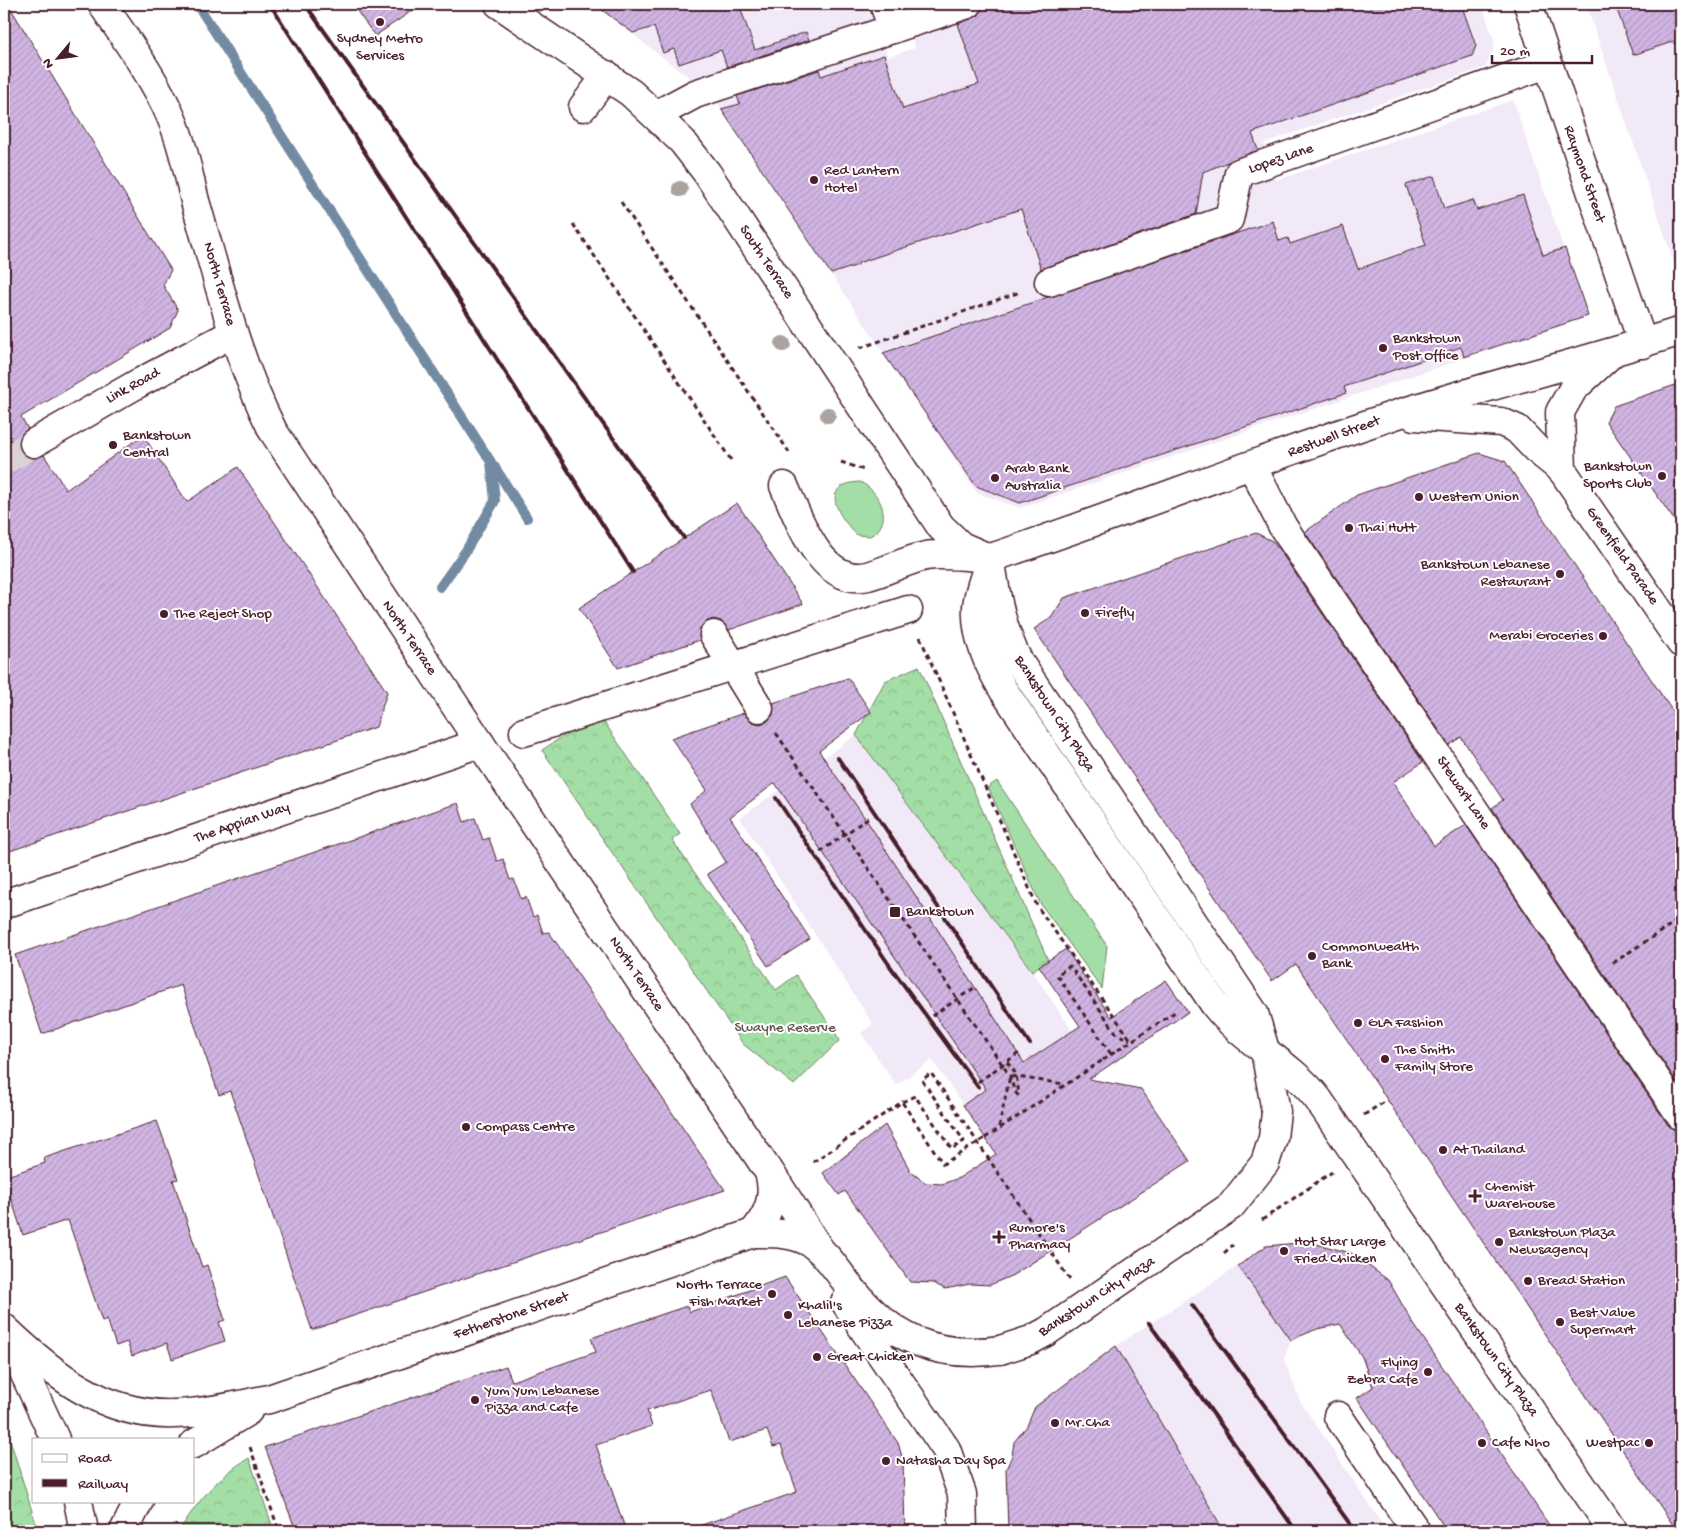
<svg xmlns="http://www.w3.org/2000/svg" width="1685" height="1535" font-family="'Gochi Hand',sans-serif">
	<style>
		.built { fill: #f1e9f7 }
		.forest { fill: url(#forest-crowns); stroke: #767e68 }
		.garden { fill: #a2dea5; stroke: #767e68 }
		.lines { fill: none; stroke-linecap: round; stroke-linejoin: round }
		.stream { stroke: #738ba2; stroke-width: 10 }
		.building { fill: url(#building-hatch); stroke: #4a1f2b }
		.minor-tunnel { stroke: #dbd2d5; stroke-width: 28; stroke-dasharray: 28 14; stroke-linecap: butt }
		.minor-casing { stroke: #4a1f2b; stroke-width: 31 }
		.path { stroke: #4a1f2b; stroke-width: 3; stroke-dasharray: 5 4; stroke-linecap: butt }
		.minor { stroke: #fff; stroke-width: 28 }
		.rail { stroke: #4a1f2b; stroke-width: 4 }
		.minor-bridge-casing { stroke: #4a1f2b; stroke-width: 31; stroke-linecap: butt }
		.path-bridge { stroke: #4a1f2b; stroke-width: 3; stroke-dasharray: 5 4; stroke-linecap: butt }
		.minor-bridge { stroke: #fff; stroke-width: 28 }
		.tree { fill: #aaa39f }
		.poi-dot { fill: #4a1f2b; stroke: #fff; stroke-width: 2 }
		.labels { text-anchor: middle; dominant-baseline: central; stroke-width: 4; stroke-linejoin: round; paint-order: stroke }
		.poi-label { font-size: 15px; fill: #4a1f2b; stroke: #fff; text-anchor: start }
		.street-label { font-size: 15px; fill: #4a1f2b; stroke: #fff }
		.park-label { font-size: 15px; fill: #645850; stroke: #fff }
	</style>
	<defs>
		<pattern id="forest-crowns" width="20" height="18" patternUnits="userSpaceOnUse" patternTransform="scale(1.25)"><rect width="20" height="18" fill="#a2dea5"/><path d="M2 6a3 3 0 1 1 6 0M12 15a3 3 0 1 1 6 0" fill="none" stroke="#8dbe8e"/></pattern>
		<pattern id="building-hatch" width="6" height="6" patternUnits="userSpaceOnUse" patternTransform="scale(1.25)"><rect width="6" height="6" fill="#d0b5e3"/><path d="M-1 1l2-2M0 6l6-6M5 7l2-2" fill="none" stroke="#b49bc3"/></pattern>
	</defs>
	<rect width="100%" height="100%" fill="#fff"/>
	<filter id="ink" filterUnits="userSpaceOnUse"><feTurbulence type="fractalNoise" baseFrequency=".02" numOctaves="2"/><feDisplacementMap in="SourceGraphic" scale="10" xChannelSelector="R" yChannelSelector="G"/><feConvolveMatrix kernelMatrix="1 2 1 2 8 2 1 2 1" color-interpolation-filters="sRGB"/></filter>
	<g filter="url(#ink)">
		<g class="built">
			<polygon points="593,4 870,4 888,57 915,48 901,4 1482,4 1495,44 1486,67 1264,143 1277,180 1513,100 1587,317 1020,508 977,493 713,96"/>
			<polygon points="1586,4 1681,4 1681,283"/>
			<polygon points="856,735 1032,971 1075,1035 1058,1047 1055,1042 963,1105 932,1060 896,1085 861,1033 873,1024 740,818"/>
			<polygon points="1238,1266 1291,1340 1284,1359 1300,1401 1387,1531 1224,1531 1116,1346"/>
		</g>
		<g class="forest">
			<polygon points="919,666 1048,960 1032,971 856,735 885,681"/>
			<polygon points="598,713 680,834 672,840 776,990 796,975 840,1040 794,1085 743,1044 542,750"/>
			<polygon points="4,1420 36,1524 37,1531 4,1531"/>
			<path d="M 249,1458 L 274,1531 L 179,1531 C 198,1501 218,1476 249,1458 Z"/>
		</g>
		<g class="garden">
			<path d="M 860,482 C 881,492 895,523 870,536 L 857,535 C 838,517 818,484 860,482 Z"/>
			<polygon points="997,781 1107,946 1102,989 1040,903 988,787"/>
		</g>
		<g class="lines">
			<g class="stream">
				<polyline points="197,4 491,462 495,501 465,552 440,587"/>
				<polyline points="494,466 527,518"/>
			</g>
		</g>
		<g class="building">
			<polygon points="4,4 8,4 171,270 163,285 178,310 170,328 21,417 28,429 20,436 18,442 20,450 26,456 33,459 44,455 66,490 143,435 187,502 238,467 387,692 376,727 4,853"/>
			<polygon points="352,4 422,4 375,36"/>
			<polygon points="594,4 739,4 755,50 806,32 809,40 727,67 721,50 679,64 674,49 663,53 654,27 633,33"/>
			<polygon points="983,4 1461,4 1476,46 1472,56 1252,133 1258,150 1203,172 1196,214 1041,269 1021,209 858,263 858,265 831,274 721,109 740,104 737,96 819,70 821,76 884,55 903,109 979,84 958,24 979,15"/>
			<polygon points="1615,4 1681,4 1681,39 1633,55"/>
			<polygon points="1434,176 1444,209 1473,200 1477,210 1523,195 1543,255 1565,248 1588,316 1464,357 1461,347 1344,387 1346,393 1020,503 976,486 883,353 1273,221 1279,241 1288,238 1290,244 1343,226 1358,269 1426,245 1406,185"/>
			<polygon points="1681,383 1681,530 1606,422 1614,406"/>
			<polygon points="1479,453 1505,461 1681,724 1681,1088 1492,808 1503,800 1461,737 1449,745 1305,532 1357,495"/>
			<polygon points="737,503 803,604 729,630 721,621 713,619 706,622 700,628 700,640 618,668 579,608"/>
			<polygon points="1256,533 1272,541 1280,551 1423,762 1393,782 1434,846 1466,825 1668,1125 1674,1130 1681,1131 1681,1531 1677,1531 1296,964 1272,981 1034,629 1051,618 1064,598"/>
			<polygon points="848,678 871,712 819,751 871,827 1024,1063 1080,1026 1039,966 1066,949 1111,1017 1166,980 1188,1012 1089,1079 1141,1089 1190,1161 1013,1275 990,1285 970,1284 945,1289 933,1283 910,1282 845,1191 839,1195 823,1173 885,1125 911,1172 926,1183 942,1184 959,1178 996,1154 963,1105 986,1089 775,783 730,817 810,939 768,966 707,874 726,862 690,804 707,790 671,738 744,713 752,722 760,724 767,722 773,715 773,703"/>
			<polygon points="458,803 464,822 475,818 483,840 489,838 497,861 503,859 510,880 514,879 521,899 526,897 533,917 537,915 543,933 549,932 725,1190 312,1330 230,1091 219,1095 181,985 42,1034 15,955"/>
			<polygon points="157,1121 178,1179 173,1180 202,1267 207,1265 225,1320 219,1322 225,1341 172,1359 167,1343 132,1356 127,1342 116,1346 107,1319 102,1321 68,1220 23,1235 4,1177 45,1163 44,1158"/>
			<polygon points="1309,1242 1351,1253 1388,1280 1413,1323 1553,1531 1447,1531 1357,1398 1373,1387 1362,1357 1340,1324 1317,1329 1291,1340 1238,1266 1266,1246"/>
			<polygon points="785,1277 898,1443 903,1460 905,1531 697,1531 696,1527 797,1492 781,1445 773,1447 767,1430 729,1442 711,1390 647,1411 652,1426 596,1445 626,1531 296,1531 265,1447 506,1366 512,1381 596,1352 591,1338 687,1306 690,1312"/>
			<polygon points="1116,1346 1224,1531 1008,1531 1006,1469 1012,1456 1014,1442 1027,1426 1035,1407"/>
		</g>
		<g class="lines">
			<polyline class="minor-tunnel" points="4,461 34,443"/>
			<g class="minor-casing">
				<g id="minor">
					<path d="M 102,4 C 126,40 154,77 171,117 C 183,144 188,173 195,201 C 218,279 236,358 273,431 L 480,743 L 769,1172 C 776,1196 769,1214 753,1233"/>
					<polyline points="499,4 631,93 682,141 707,173 941,527 961,546 982,555"/>
					<polyline points="884,4 893,29"/>
					<polyline points="1528,4 1643,344"/>
					<polyline points="583,107 607,75"/>
					<polyline points="656,115 695,94 968,4"/>
					<polyline points="1049,282 1229,219 1239,173 1547,64"/>
					<polyline points="1414,416 1501,422 1517,429 1536,449 1562,470 1681,643"/>
					<polyline points="34,443 137,384 233,333"/>
					<polyline points="1252,466 1283,527 1681,1116"/>
					<polyline points="1562,470 1560,412 1573,389 1611,354"/>
					<path d="M 784,486 C 799,519 821,587 868,576 C 887,571 906,560 926,556 C 946,553 970,557 991,558 C 1127,512 1261,459 1398,414 C 1492,384 1588,361 1681,331"/>
					<path d="M 991,558 C 986,573 978,591 977,607 C 975,637 989,666 1004,691 L 1215,1005 C 1244,1042 1289,1062 1318,1099 L 1613,1531"/>
					<path d="M 992,569 C 997,603 1003,632 1019,662 L 1254,1013 L 1265,1050 L 1276,1112"/>
					<polyline points="714,635 759,708"/>
					<polyline points="524,732 908,610"/>
					<polyline points="4,904 480,743"/>
					<polyline points="770,1172 820,1250"/>
					<polyline points="845,1302 946,1449 962,1494 963,1531"/>
					<path d="M 4,1328 C 51,1373 105,1417 175,1414 C 207,1413 238,1405 269,1399 L 753,1233 C 771,1233 792,1232 809,1242 C 826,1252 838,1272 850,1287 C 891,1338 934,1359 1000,1350"/>
					<polyline points="8,1338 55,1439"/>
					<polyline points="1338,1416 1416,1531"/>
					<polyline points="194,1444 248,1411"/>
					<polyline points="78,1501 84,1531"/>
					<polyline points="124,1531 139,1501"/>
				</g>
			</g>
			<g class="path">
				<polyline points="154,6 158,4"/>
				<polyline points="621,202 789,452"/>
				<polyline points="573,224 733,463"/>
				<polyline points="860,348 1020,292"/>
				<polyline points="841,462 864,470"/>
				<polyline points="920,637 1037,906 1131,1040"/>
				<polyline points="776,733 1010,1076 1014,1090 1020,1098"/>
				<polyline points="820,852 868,818"/>
				<polyline points="1613,963 1681,918"/>
				<polyline points="932,1016 977,986"/>
				<polyline points="1111,1054 1057,975 1070,966 1117,1034 1130,1040"/>
				<polyline points="1103,1060 1178,1010"/>
				<polyline points="1007,1062 1016,1074 1019,1095"/>
				<polyline points="978,1082 1019,1053"/>
				<polyline points="902,1102 915,1096 952,1149 964,1141 922,1080 931,1073 1070,1280"/>
				<polyline points="1364,1115 1387,1100"/>
				<polyline points="813,1162 902,1102 943,1164 985,1138"/>
				<polyline points="1262,1220 1332,1172"/>
				<polyline points="1224,1253 1233,1245"/>
				<polyline points="250,1447 279,1531"/>
			</g>
			<use href="#minor" class="minor"/>
			<g class="rail">
				<polyline points="270,4 633,572"/>
				<polyline points="305,4 684,538"/>
				<polyline points="838,758 1030,1044"/>
				<polyline points="776,798 890,966 978,1087"/>
				<polyline points="1192,1305 1355,1531"/>
				<polyline points="1149,1323 1296,1531"/>
			</g>
			<g class="minor-bridge-casing">
				<polyline id="minor-bridge" points="1000,1350 1031,1340 1046,1332 1231,1206 1265,1163 1273,1138 1276,1112"/>
			</g>
			<g class="path-bridge">
				<polyline points="999,1127 1010,1076 1064,1084"/>
				<polyline points="985,1138 1103,1060"/>
			</g>
			<use href="#minor-bridge" class="minor-bridge"/>
		</g>
		<g class="tree">
			<circle cx="680" cy="189" r="8"/>
			<circle cx="783" cy="344" r="8"/>
			<circle cx="828" cy="415" r="8"/>
		</g>
	</g>
	<g class="poi-dot">
		<circle cx="380" cy="22" r="5"/>
		<circle cx="814" cy="180" r="5"/>
		<circle cx="1383" cy="348" r="5"/>
		<circle cx="113" cy="445" r="5"/>
		<circle cx="1662" cy="476" r="5"/>
		<circle cx="995" cy="478" r="5"/>
		<circle cx="1419" cy="497" r="5"/>
		<circle cx="1349" cy="528" r="5"/>
		<circle cx="1560" cy="574" r="5"/>
		<circle cx="1085" cy="613" r="5"/>
		<circle cx="164" cy="614" r="5"/>
		<circle cx="1603" cy="636" r="5"/>
		<rect x="889" y="906" width="12" height="12" rx="2.5"/>
		<circle cx="1312" cy="956" r="5"/>
		<circle cx="1358" cy="1023" r="5"/>
		<circle cx="1385" cy="1059" r="5"/>
		<circle cx="466" cy="1127" r="5"/>
		<circle cx="1443" cy="1150" r="5"/>
		<path d="M1472.5 1188.5h5v5h5v5h-5v5h-5v-5h-5v-5h5z"/>
		<path d="M996.5 1229.5h5v5h5v5h-5v5h-5v-5h-5v-5h5z"/>
		<circle cx="1499" cy="1242" r="5"/>
		<circle cx="1284" cy="1251" r="5"/>
		<circle cx="1528" cy="1281" r="5"/>
		<circle cx="772" cy="1294" r="5"/>
		<circle cx="788" cy="1315" r="5"/>
		<circle cx="1560" cy="1322" r="5"/>
		<circle cx="817" cy="1357" r="5"/>
		<circle cx="1428" cy="1372" r="5"/>
		<circle cx="475" cy="1400" r="5"/>
		<circle cx="1055" cy="1423" r="5"/>
		<circle cx="1482" cy="1443" r="5"/>
		<circle cx="1649" cy="1443" r="5"/>
		<circle cx="886" cy="1461" r="5"/>
	</g>
	<g class="labels">
		<g class="poi-label">
			<text x="380" y="39" text-anchor="middle">Sydney Metro<tspan x="380" dy="17">Services</tspan></text>
			<text x="824" y="171">Red Lantern<tspan x="824" dy="17">Hotel</tspan></text>
			<text x="1393" y="339">Bankstown<tspan x="1393" dy="17">Post Office</tspan></text>
			<text x="123" y="436">Bankstown<tspan x="123" dy="17">Central</tspan></text>
			<text x="1652" y="467" text-anchor="end">Bankstown<tspan x="1652" dy="17">Sports Club</tspan></text>
			<text x="1005" y="469">Arab Bank<tspan x="1005" dy="17">Australia</tspan></text>
			<text x="1429" y="497">Western Union</text>
			<text x="1359" y="528">Thai Hutt</text>
			<text x="1550" y="565" text-anchor="end">Bankstown Lebanese<tspan x="1550" dy="17">Restaurant</tspan></text>
			<text x="1095" y="613">Firefly</text>
			<text x="174" y="614">The Reject Shop</text>
			<text x="1593" y="636" text-anchor="end">Merabi Groceries</text>
			<text x="906" y="912">Bankstown</text>
			<text x="1322" y="947">Commonwealth<tspan x="1322" dy="17">Bank</tspan></text>
			<text x="1368" y="1023">GLA Fashion</text>
			<text x="1395" y="1050">The Smith<tspan x="1395" dy="17">Family Store</tspan></text>
			<text x="476" y="1127">Compass Centre</text>
			<text x="1453" y="1150">At Thailand</text>
			<text x="1485" y="1187">Chemist<tspan x="1485" dy="17">Warehouse</tspan></text>
			<text x="1009" y="1228">Rumore's<tspan x="1009" dy="17">Pharmacy</tspan></text>
			<text x="1509" y="1233">Bankstown Plaza<tspan x="1509" dy="17">Newsagency</tspan></text>
			<text x="1294" y="1242">Hot Star Large<tspan x="1294" dy="17">Fried Chicken</tspan></text>
			<text x="1538" y="1281">Bread Station</text>
			<text x="762" y="1285" text-anchor="end">North Terrace<tspan x="762" dy="17">Fish Market</tspan></text>
			<text x="798" y="1306">Khalil's<tspan x="798" dy="17">Lebanese Pizza</tspan></text>
			<text x="1570" y="1313">Best Value<tspan x="1570" dy="17">Supermart</tspan></text>
			<text x="827" y="1357">Great Chicken</text>
			<text x="1418" y="1363" text-anchor="end">Flying<tspan x="1418" dy="17">Zebra Cafe</tspan></text>
			<text x="485" y="1391">Yum Yum Lebanese<tspan x="485" dy="17">Pizza and Cafe</tspan></text>
			<text x="1065" y="1423">Mr.Cha</text>
			<text x="1492" y="1443">Cafe Nho</text>
			<text x="1639" y="1443" text-anchor="end">Westpac</text>
			<text x="896" y="1461">Natasha Day Spa</text>
		</g>
		<g class="street-label">
			<text transform="translate(1281 159) rotate(-19)">Lopez Lane</text>
			<text transform="translate(1584 174) rotate(71)">Raymond Street</text>
			<text transform="translate(766 262) rotate(56)">South Terrace</text>
			<text transform="translate(219 284) rotate(74)">North Terrace</text>
			<text transform="translate(133 386) rotate(-29)">Link Road</text>
			<text transform="translate(1334 437) rotate(-20)">Restwell Street</text>
			<text transform="translate(1622 556) rotate(55)">Greenfield Parade</text>
			<text transform="translate(409 638) rotate(56)">North Terrace</text>
			<text transform="translate(1054 714) rotate(57)">Bankstown City Plaza</text>
			<text transform="translate(1463 793) rotate(56)">Stewart Lane</text>
			<text transform="translate(242 823) rotate(-19)">The Appian Way</text>
			<text transform="translate(636 974) rotate(56)">North Terrace</text>
			<text transform="translate(1097 1297) rotate(-33)">Bankstown City Plaza</text>
			<text transform="translate(511 1316) rotate(-19)">Fetherstone Street</text>
			<text transform="translate(1496 1360) rotate(55)">Bankstown City Plaza</text>
		</g>
		<g class="park-label">
			<text x="785" y="1028">Swayne Reserve</text>
		</g>
	</g>
	<rect width="1685" height="1535" fill="none" stroke="#fff" stroke-width="20"/>
	<rect x="10" y="10" width="1665" height="1515" fill="none" stroke="#4a1f2b" stroke-width="2" filter="url(#ink)"/>
	<rect x="32" y="1438" width="162" height="65" fill="#ffffff" stroke="#b7a5aa"/>
	<rect x="42" y="1454" width="25" height="8" fill="#ffffff" stroke="#b7a5aa"/>
	<text x="78" y="1462" font-size="15" fill="#4a1f2b">Road</text>
	<rect x="42" y="1479" width="25" height="8" fill="#4a1f2b" stroke="#b7a5aa"/>
	<text x="78" y="1488" font-size="15" fill="#4a1f2b">Railway</text>
	<g transform="translate(58 58) rotate(241)" stroke="#ffffff" stroke-width="4" paint-order="stroke">
	<path d="M0-4L9 19L0 12L-9 19Z" fill="#4a1f2b"/>
	<text y="-8" font-size="14" font-weight="bold" text-anchor="middle" fill="#4a1f2b">N</text>
	</g>
	<path d="M1492 55v8h100v-8" fill="none" stroke="#4a1f2b" stroke-width="2.5"/>
	<text x="1500" y="55" font-size="15" fill="#4a1f2b" stroke="#ffffff" stroke-width="4" paint-order="stroke">20 m</text>
</svg>
